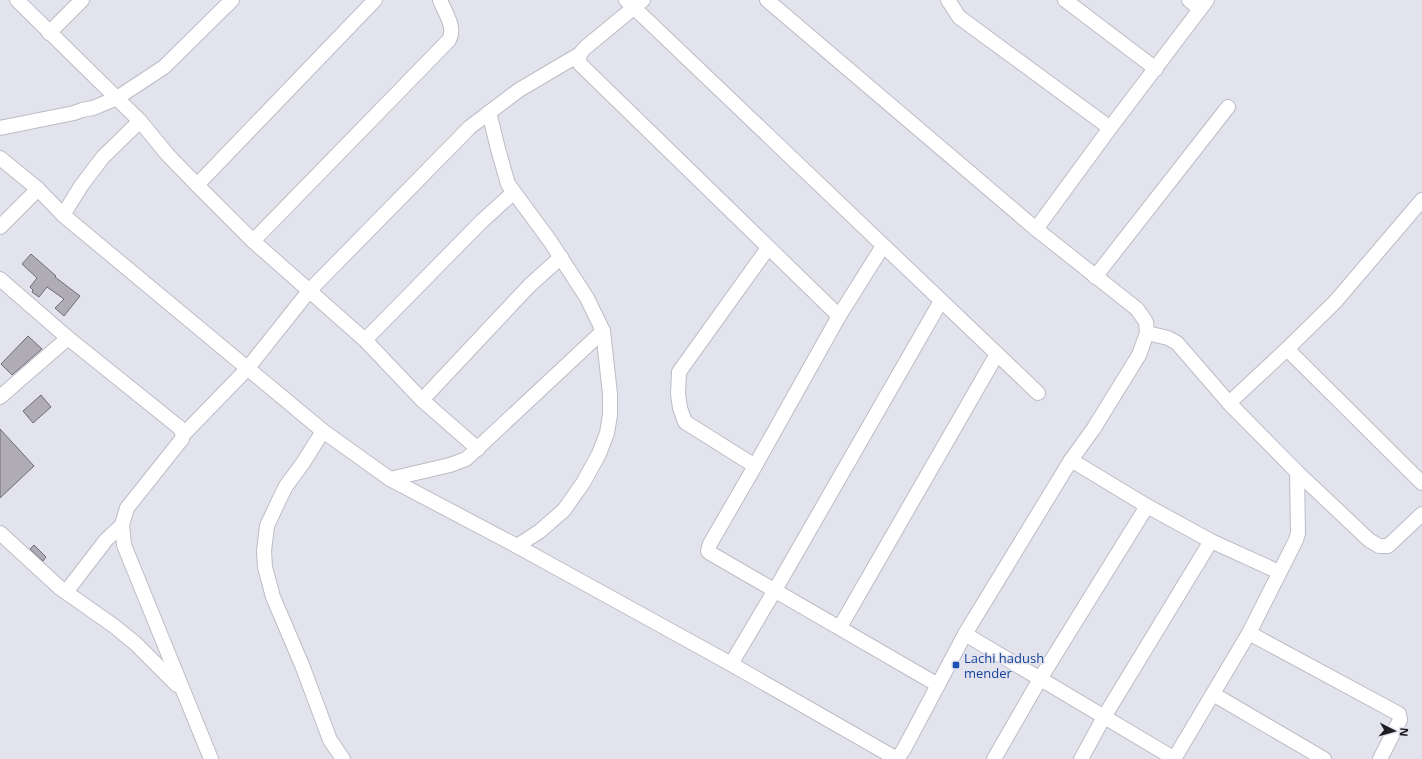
<svg xmlns="http://www.w3.org/2000/svg" width="1422" height="759" font-family="'Open Sans',sans-serif">
	<style>
		.building { fill: #b0acb6; stroke: #6f6b74 }
		.lines { fill: none; stroke-linecap: round; stroke-linejoin: round }
		.street-casing { stroke: #bcbcc6; stroke-width: 16 }
		.street { stroke: #fff; stroke-width: 14 }
		.transit-dot { fill: #1a4fb4; stroke: #e3e3ee; stroke-width: 1.5 }
		.labels { text-anchor: middle; dominant-baseline: central; stroke-width: 3; stroke-linejoin: round; paint-order: stroke }
		.transit-label { font-size: 13px; fill: #164399; stroke: #e3e3ee; text-anchor: start }
	</style>
	<rect width="100%" height="100%" fill="#e3e3ee"/>
	<g class="building">
		<polygon points="31,254 56,276 55,277 80,296 64,316 55,308 64,299 47,287 39,297 32,292 33,290 30,287 37,278 22,264"/>
		<polygon points="28,336 42,349 12,375 1,364"/>
		<polygon points="41,395 51,407 33,423 23,411"/>
		<polygon points="0,429 34,466 0,498"/>
		<polygon points="34,545 46,557 43,561 30,549"/>
	</g>
	<g class="lines">
		<g class="street-casing">
			<g id="street">
				<polyline points="17,0 140,121 167,154 197,185 253,241 365,340 422,400 478,449"/>
				<polyline points="626,0 1038,393"/>
				<path d="M 643,0 L 586,47 C 580,53 578,56 580,64 L 839,316"/>
				<polyline points="767,0 1036,229 1137,309 1146,322 1147,333 1139,355 1094,428 1071,460 965,634 904,749 897,759"/>
				<polyline points="948,0 959,17 1110,128"/>
				<polyline points="1065,0 1156,69"/>
				<polyline points="1189,0 1200,9"/>
				<polyline points="49,33 82,0"/>
				<polyline points="489,112 498,149 508,184 550,241 587,298 603,331 610,394 610,415 607,433 599,454 583,483 564,510 540,531 517,546"/>
				<polyline points="0,128 74,113 82,110 93,108 117,98 164,67 232,0"/>
				<polyline points="0,158 38,189 63,215 323,431 390,479 517,546 731,664 897,759"/>
				<polyline points="197,185 375,0"/>
				<polyline points="63,215 81,186 103,157 140,121"/>
				<polyline points="0,227 38,189"/>
				<polyline points="1036,229 1110,128 1207,0"/>
				<path d="M 253,241 L 449,40 C 456,27 445,13 440,0"/>
				<polyline points="883,246 839,316 755,466 710,544 708,551 710,553 938,685"/>
				<polyline points="1095,277 1228,107"/>
				<polyline points="0,279 68,338 180,428 183,435"/>
				<polyline points="1147,333 1168,338 1177,343 1229,403 1297,472 1369,540 1379,546 1388,546 1422,514"/>
				<polyline points="365,340 482,221 514,192"/>
				<polyline points="1287,349 1422,483"/>
				<polyline points="0,397 68,338"/>
				<polyline points="422,400 529,286 561,257"/>
				<polyline points="1229,403 1287,349 1335,302 1422,200"/>
				<polyline points="323,431 303,463 286,486 280,498 267,526 264,551 265,567 273,597 302,665 330,740 343,759"/>
				<polyline points="1071,460 1147,506 1211,541 1279,572"/>
				<polyline points="755,466 685,422 680,408 678,394 679,372 768,248"/>
				<polyline points="390,479 450,465 466,459 603,331"/>
				<polyline points="0,533 60,588 114,626 136,644 177,685"/>
				<polyline points="66,592 106,540 122,525"/>
				<polyline points="840,627 997,354"/>
				<polyline points="1249,633 1399,714 1400,720 1380,759"/>
				<polyline points="965,634 1175,759"/>
				<polyline points="731,664 775,590 941,301"/>
				<polyline points="1213,694 1324,759"/>
				<polyline points="211,759 124,545 122,525 127,508 182,439 183,435 247,369 309,291 470,127 519,90 580,54"/>
				<polyline points="994,759 1040,679 1147,506"/>
				<polyline points="1081,759 1104,717 1211,541"/>
				<polyline points="1174,759 1249,633 1296,540 1298,533 1297,472"/>
			</g>
		</g>
		<use href="#street" class="street"/>
	</g>
	<rect class="transit-dot" x="952" y="661" width="8" height="8" rx="2"/>
	<g class="labels">
		<g class="transit-label">
			<text x="964" y="658">Lachi hadush<tspan x="964" dy="15">mender</tspan></text>
		</g>
	</g>
	<g transform="translate(1394 731) rotate(96)" stroke="#e3e3ee" stroke-width="3" paint-order="stroke">
	<path d="M0-3L7 15L0 10L-7 15Z" fill="#1e1e22"/>
	<text y="-6" font-size="11" font-weight="bold" text-anchor="middle" fill="#1e1e22">N</text>
	</g>
</svg>
